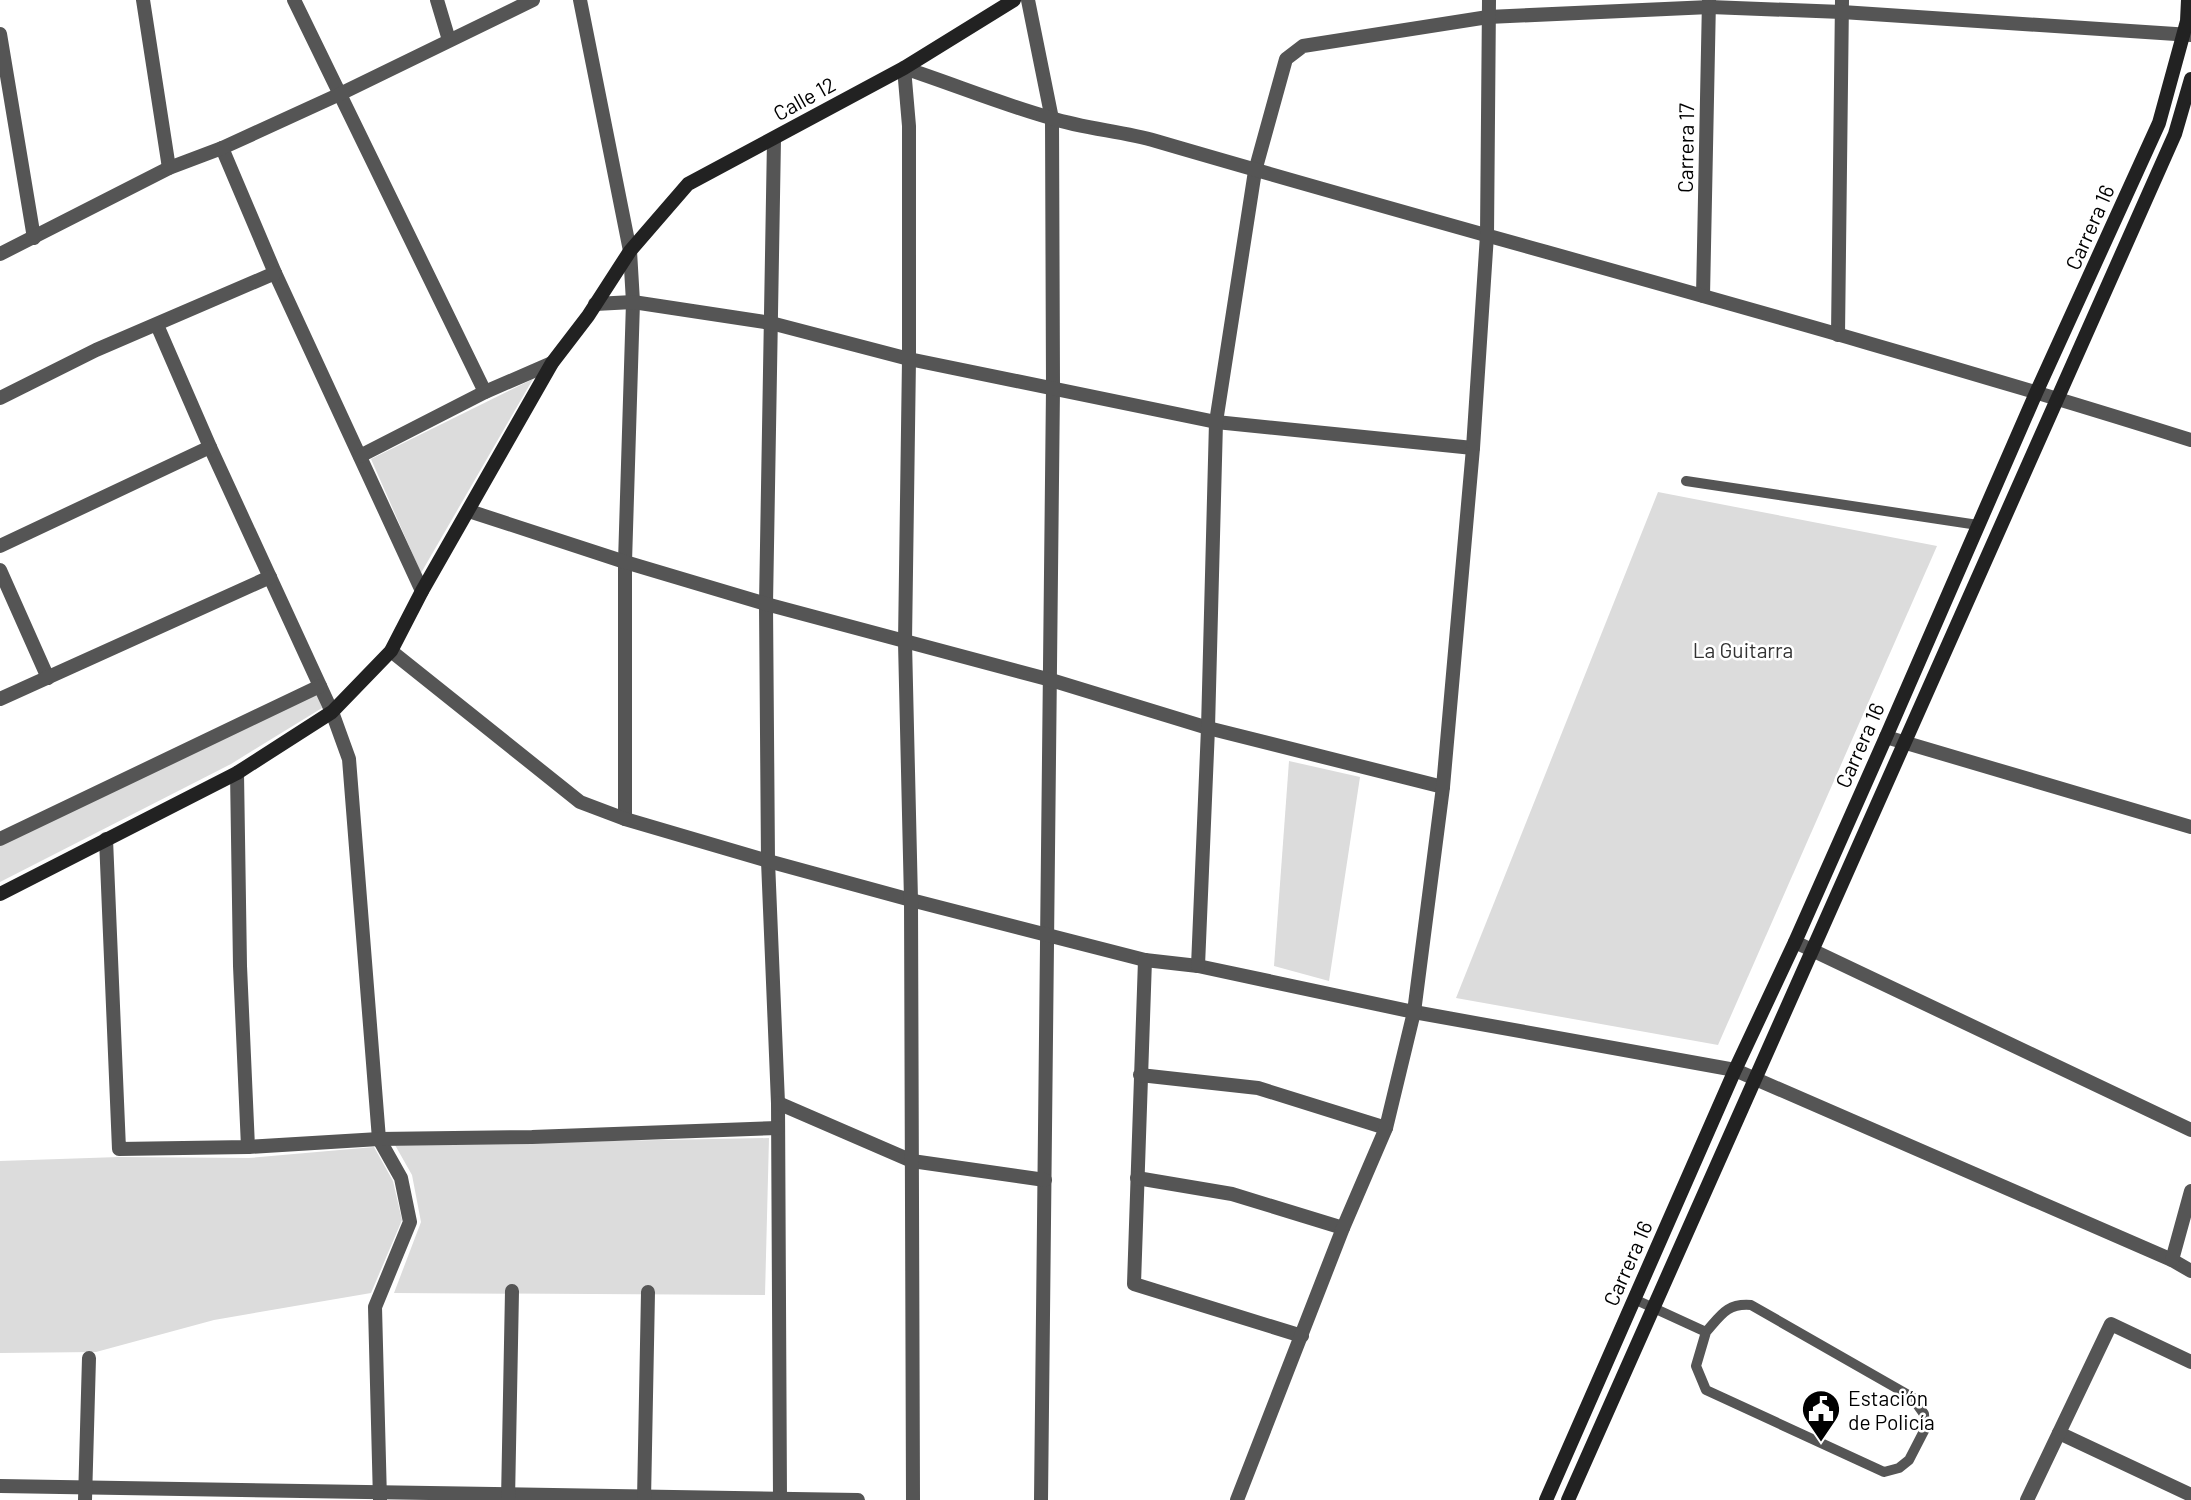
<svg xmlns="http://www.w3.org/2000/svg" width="2191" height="1500" font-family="Barlow,sans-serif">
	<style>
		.green { fill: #dcdcdc }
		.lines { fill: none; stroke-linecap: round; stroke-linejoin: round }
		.lane { stroke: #555; stroke-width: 10 }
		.street { stroke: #555; stroke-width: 14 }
		.secondary { stroke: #222; stroke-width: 14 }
		.labels { text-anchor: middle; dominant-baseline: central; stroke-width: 5; stroke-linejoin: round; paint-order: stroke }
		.street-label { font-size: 21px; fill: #000; stroke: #fff }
		.park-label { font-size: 21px; fill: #333; stroke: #fff }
		.poi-label { font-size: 21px; fill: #000; stroke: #fff; text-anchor: start }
	</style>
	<rect width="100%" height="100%" fill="#fff"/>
	<g class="green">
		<polygon points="533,379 421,573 371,459"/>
		<polygon points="1658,492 1937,546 1718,1045 1456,998"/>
		<polygon points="317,693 322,708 231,764 0,882 0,845"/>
		<polygon points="1289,761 1360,777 1329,981 1274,966"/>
		<polygon points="769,1138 765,1295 394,1293 421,1222 412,1175 395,1145"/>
		<polygon points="374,1147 393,1181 402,1220 371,1293 214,1320 96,1352 0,1353 0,1161 119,1157 249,1158"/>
	</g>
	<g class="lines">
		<g class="lane">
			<polyline points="1686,481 1978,525"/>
			<path d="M 1634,1299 L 1706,1332 C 1721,1315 1727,1303 1751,1305 L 1912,1397 L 1924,1414 L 1925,1429 L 1909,1460 L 1899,1468 L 1884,1472 L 1706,1390 L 1696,1366 L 1706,1332"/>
		</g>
		<g class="street">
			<polyline points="143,0 169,168"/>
			<polyline points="294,0 485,392"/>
			<polyline points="437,0 449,40"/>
			<polyline points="580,0 630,251 633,302 625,562 625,819"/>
			<polyline points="1028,0 1052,119 1053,388 1041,1500"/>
			<polyline points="0,34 34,238"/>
			<polyline points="774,139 766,604 768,861 778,1103 780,1500"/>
			<polyline points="222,148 275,273 422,591"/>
			<polyline points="0,254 169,168 222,148 340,94 533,0"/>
			<polyline points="1703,296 1709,0"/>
			<polyline points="595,304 633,302 771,323 909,359 1216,422 1473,448"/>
			<polyline points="157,325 210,447 332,712 349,759 379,1139 401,1178 410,1222 375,1307 380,1500"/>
			<polyline points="1838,335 1842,0"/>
			<polyline points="0,398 96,350 275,273"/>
			<polyline points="360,456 485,392 552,363"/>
			<polyline points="469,511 625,562 766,604 1051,680 1208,728 1443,787"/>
			<polyline points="0,546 210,447"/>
			<polyline points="0,570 48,678"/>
			<polyline points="391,651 580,802 625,819 768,861 911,900 1145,960 1198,966 1414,1012 1735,1070 2172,1260 2191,1271"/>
			<polyline points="0,699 270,577"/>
			<polyline points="1886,737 2191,827"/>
			<polyline points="237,773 240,966 248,1147"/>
			<polyline points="0,839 320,686"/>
			<polyline points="106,839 119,1149 248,1147 379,1139 532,1137 778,1128"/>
			<polyline points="1795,942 2191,1130"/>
			<polyline points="1145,960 1134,1284 1302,1336"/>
			<polyline points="1198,966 1208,728 1216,422 1255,171 1286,59 1303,46 1488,17 1710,7 1842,12 2191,35"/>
			<polyline points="1140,1075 1258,1088 1386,1128"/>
			<polyline points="778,1103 912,1161 1045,1180"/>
			<polyline points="1137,1178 1232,1194 1343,1228"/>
			<polyline points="2172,1260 2191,1191"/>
			<polyline points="2059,1433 2191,1495"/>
			<polyline points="0,1486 858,1500"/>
			<polyline points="85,1500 89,1358"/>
			<polyline points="508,1500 512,1291"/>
			<polyline points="644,1500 648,1292"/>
			<path d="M 913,1500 L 911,900 L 905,642 L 909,359 L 909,126 L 904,68 C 953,84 1001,104 1051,118 C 1085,129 1122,131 1156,141 C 1501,242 1848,332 2191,440"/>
			<polyline points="1237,1500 1343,1228 1386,1128 1414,1012 1443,787 1473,448 1487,235 1489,0"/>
			<polyline points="2027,1500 2111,1324 2191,1362"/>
		</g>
		<g class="secondary">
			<polyline points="0,894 237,773 332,712 391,651 422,591 552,363 588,316 630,251 688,184 904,68 1014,0"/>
			<polyline points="1546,1500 1735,1070 1795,942 1886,737 2036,393 2159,123 2187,21 2188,0"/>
			<path d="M 1568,1500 C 1774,1047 1975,591 2175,134 L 2191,79"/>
		</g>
	</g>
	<defs>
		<g id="civic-pin" transform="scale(2.0125)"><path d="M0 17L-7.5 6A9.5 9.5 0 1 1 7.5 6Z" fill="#000" stroke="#fff"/><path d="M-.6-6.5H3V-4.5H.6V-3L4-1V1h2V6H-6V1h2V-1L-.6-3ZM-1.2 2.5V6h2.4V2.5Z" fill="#fff"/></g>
	</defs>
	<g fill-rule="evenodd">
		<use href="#civic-pin" x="1821" y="1409"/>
	</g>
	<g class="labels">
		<g class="street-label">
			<text transform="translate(804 98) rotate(-29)">Calle 12</text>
			<text transform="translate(1685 148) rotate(-89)">Carrera 17</text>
			<text transform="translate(2089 227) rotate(-66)">Carrera 16</text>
			<text transform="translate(1859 745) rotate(-66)">Carrera 16</text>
			<text transform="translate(1627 1263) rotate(-66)">Carrera 16</text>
		</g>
		<g class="park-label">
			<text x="1743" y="649">La Guitarra</text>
		</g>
		<g class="poi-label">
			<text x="1848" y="1397">Estación<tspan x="1848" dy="24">de Policía</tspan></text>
		</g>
	</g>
</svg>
